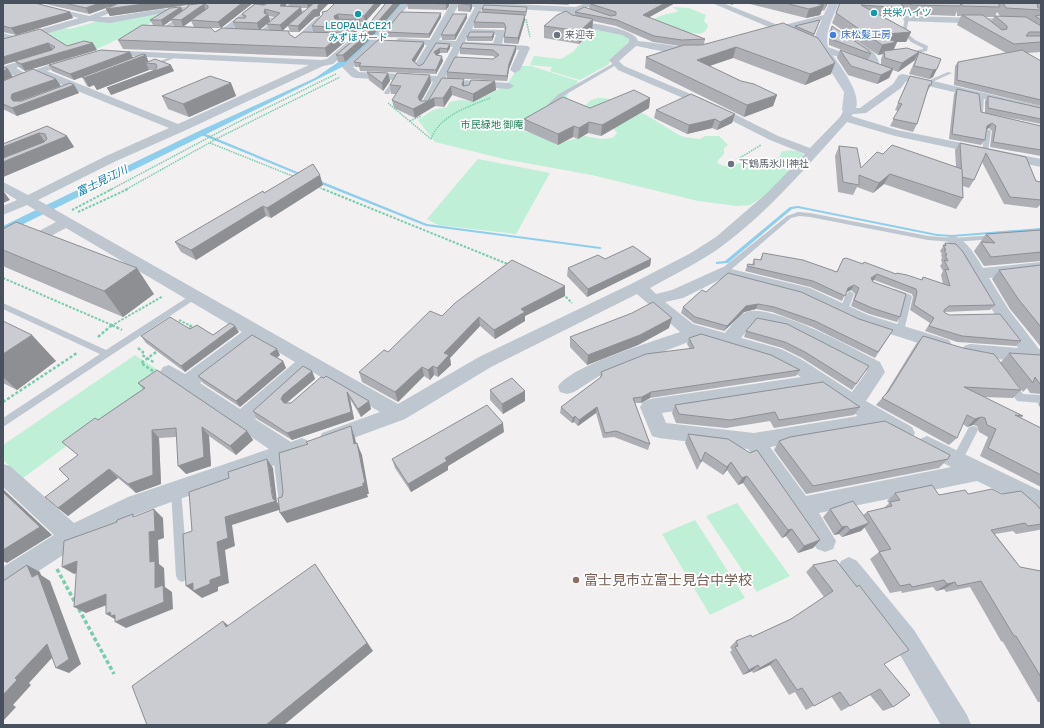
<svg xmlns="http://www.w3.org/2000/svg" width="1044" height="728" font-family="Rubik,'Noto Sans JP',sans-serif">
	<style>
		.green { fill: #bfefd7 }
		.water { fill: #8dceec }
		.lines { fill: none; stroke-linecap: round; stroke-linejoin: round }
		.stream { fill: #8dceec; fill-rule: evenodd }
		.path-far3 { stroke: #77cdac; stroke-width: 1.5; stroke-dasharray: 1.5 1; stroke-linecap: butt }
		.path-far2 { stroke: #77cdac; stroke-width: 2; stroke-dasharray: 2.5 1.5; stroke-linecap: butt }
		.path-far1 { stroke: #77cdac; stroke-width: 2.5; stroke-dasharray: 3 2; stroke-linecap: butt }
		.path { stroke: #77cdac; stroke-width: 3.5; stroke-dasharray: 4 2.5; stroke-linecap: butt }
		.lane { fill: #bec6cf; fill-rule: evenodd }
		.street { fill: #bec6cf; fill-rule: evenodd }
		.secondary { fill: #c1c9d6; fill-rule: evenodd }
		.wall { fill: #aeafb5; fill-rule: evenodd }
		.shaded-wall { fill: #8d8f93 }
		.building { fill: #caccd2; stroke: #8d8f93 }
		.culture-dot { fill: #0f9aa8; stroke: #fff; stroke-width: 1.5 }
		.worship-dot { fill: #6b7280; stroke: #fff; stroke-width: 1.5 }
		.shop-dot { fill: #3f7fe0; stroke: #fff; stroke-width: 1.5 }
		.education-dot { fill: #8d6e63; stroke: #fff; stroke-width: 1.5 }
		.labels { text-anchor: middle; dominant-baseline: central; stroke-width: 3.5; stroke-linejoin: round; paint-order: stroke }
		.far-culture-label { font-size: 10px; fill: #0d838f; stroke: #fff; text-anchor: start }
		.far-worship-label { font-size: 10px; fill: #5b616d; stroke: #fff; text-anchor: start }
		.far-shop-label { font-size: 10px; fill: #366cbe; stroke: #fff; text-anchor: start }
		.far-park-label { font-size: 10px; fill: #187f57; stroke: #fff }
		.far-water-label { font-size: 11px; font-style: italic; fill: #0d79ab; stroke: #fff }
		.near-education-label { font-size: 14px; fill: #785e54; stroke: #fff; text-anchor: start }
	</style>
	<rect width="100%" height="100%" fill="#f2f0f0"/>
	<g class="green">
		<path d="M 672,7 L 689,8 L 706,15 L 704,21 L 708,25 C 708,26 706,31 705,31 C 698,40 662,23 653,20 C 663,13 668,15 679,11 Z"/>
		<path d="M 170,11 L 127,37 C 115,38 107,46 96,49 L 3,47 L 64,28 L 70,29 L 99,21 Z"/>
		<polygon points="580,25 623,34 630,38 630,41 611,58 609,64 580,80 550,71 552,67 530,65 534,56 561,59 573,52 587,35"/>
		<path d="M 519,66 L 531,66 L 578,81 L 574,87 L 568,91 L 566,102 L 523,126 L 523,131 C 537,136 550,135 563,142 L 585,136 L 601,139 L 613,138 L 617,133 L 614,129 L 585,108 C 596,77 664,127 679,135 C 684,138 694,138 700,139 L 705,136 L 719,136 L 728,145 L 724,148 L 724,154 L 719,159 L 717,163 L 724,166 L 750,162 L 764,167 L 767,162 L 780,157 L 781,152 C 789,150 795,150 802,153 L 804,156 L 789,168 L 787,174 L 780,179 L 771,191 L 750,205 L 737,206 L 698,201 L 592,175 L 504,159 L 435,142 L 418,120 L 433,110 L 447,107 L 450,102 L 460,100 L 474,101 L 494,92 L 508,83 Z"/>
		<polygon points="478,159 550,173 516,234 438,225 427,219"/>
		<polygon points="135,355 164,374 23,478 3,460 3,445"/>
		<polygon points="737,503 790,576 757,592 706,516"/>
		<polygon points="695,520 745,598 710,615 662,534"/>
	</g>
	<polygon class="water" points="392,3 403,3 375,39 344,66 243,116 3,234 3,226 197,132 315,78 340,61"/>
	<g class="lines">
		<g class="stream">
			<polygon points="199,132 201,132 307,176 304,177 199,134"/>
			<polygon points="316,180 318,180 427,224 600,247 602,248 600,249 426,226 316,182"/>
			<polygon points="798,206 937,234 952,235 1041,228 1041,230 952,237 937,236 798,208 792,209 728,263 716,264 716,262 725,261 790,207"/>
		</g>
		<g class="path-far3">
			<polyline points="526,19 530,37"/>
			<polyline points="388,103 431,139"/>
			<polyline points="410,121 421,116"/>
			<path d="M 431,139 C 440,115 468,107 490,98"/>
			<polyline points="210,143 295,177"/>
			<polyline points="738,159 761,145"/>
			<polyline points="316,186 325,190"/>
			<polyline points="110,190 238,122 336,74"/>
			<polyline points="125,190 218,138 340,77"/>
		</g>
		<g class="path-far2">
			<polyline points="323,189 510,265"/>
			<polyline points="72,210 112,189"/>
			<polyline points="78,212 128,189"/>
			<polyline points="3,278 114,326"/>
			<polyline points="563,294 572,303"/>
			<polyline points="179,320 191,326"/>
			<polyline points="111,326 163,296"/>
		</g>
		<g class="path-far1">
			<polyline points="112,325 122,330"/>
			<polyline points="188,330 192,327 189,325"/>
			<polyline points="98,337 112,325"/>
			<polyline points="138,348 143,352 142,355 155,363"/>
			<polyline points="153,371 141,363 159,350"/>
			<polyline points="3,402 77,353"/>
		</g>
		<polyline class="path" points="57,569 114,674"/>
		<g class="lane">
			<polygon points="289,3 293,3 287,9 313,11 311,12 283,11"/>
			<polygon points="877,3 881,3 881,6 897,8 909,18 906,32 915,40 928,46 927,51 905,55 905,53 923,49 923,48 911,42 902,32 905,19 895,10 878,8"/>
			<polygon points="182,15 185,16 165,31 161,31 161,29"/>
			<polygon points="267,17 280,19 262,35 258,35 258,33 274,20 267,19"/>
			<polygon points="349,23 369,24 371,25 369,26 347,25"/>
			<polygon points="177,54 181,55 153,67 149,66"/>
			<polygon points="614,63 618,64 563,96 554,104 548,114 544,114 543,113 550,102 559,94"/>
			<polygon points="948,72 952,73 930,83 925,82"/>
			<polygon points="394,78 399,79 389,94 385,94 384,93"/>
			<polygon points="981,93 984,95 983,113 986,115 983,117 977,115 978,95"/>
			<polygon points="988,129 991,131 988,151 985,153 982,151 985,131"/>
			<polygon points="798,212 810,213 928,236 953,238 994,235 998,237 994,239 953,242 928,240 810,217 799,216 791,218 726,274 720,274 719,272 720,270 787,216"/>
			<polygon points="895,289 911,295 912,297 904,331 900,334 896,331 904,298 892,294 891,292"/>
			<polygon points="850,291 854,294 848,310 844,313 841,312 840,310 846,294"/>
			<polygon points="194,293 197,294 198,296 197,298 3,427 3,418 100,354 3,309 3,303 106,350"/>
			<polygon points="1011,381 1014,382 1023,394 1041,395 1041,403 1017,401 1006,385 1008,382"/>
			<polygon points="973,426 977,427 978,430 961,463 957,464 953,463 952,460 953,457 969,427"/>
			<polygon points="278,451 282,452 283,455 289,503 288,507 284,508 280,507 279,503 273,455 274,452"/>
			<polygon points="176,485 180,487 181,490 188,576 186,580 182,582 178,580 176,576 171,490 172,487"/>
		</g>
		<g class="street">
			<path d="M 19,3 L 34,3 L 89,16 L 124,3 L 135,3 L 100,17 L 110,17 C 155,10 198,3 244,3 L 240,5 L 174,11 L 110,23 L 90,21 L 3,46 L 3,40 L 79,18 Z"/>
			<polygon points="255,3 264,3 212,46 206,46 206,42"/>
			<path d="M 402,3 L 410,3 L 382,39 L 353,67 L 359,72 L 437,76 L 453,47 L 435,46 L 422,68 L 419,69 L 414,66 L 427,45 L 399,44 L 394,41 L 399,38 L 430,40 L 450,5 L 446,3 L 494,3 L 576,7 L 585,3 L 595,3 L 574,15 L 573,18 L 578,21 C 590,23 635,28 638,41 C 647,42 696,48 699,51 C 691,59 648,48 636,46 L 619,61 L 624,66 L 719,106 L 778,136 L 810,148 L 840,117 L 845,108 L 860,108 L 893,84 L 899,75 L 903,74 L 1041,106 L 1041,112 L 906,81 L 901,88 L 866,113 L 853,114 L 851,116 L 897,130 L 1041,159 L 1041,167 L 895,136 L 847,122 C 809,164 772,208 726,243 C 703,261 675,274 650,288 L 656,294 L 672,290 L 723,267 L 810,288 L 868,315 L 949,340 L 952,345 L 949,350 L 943,351 L 856,323 L 799,296 L 725,277 L 683,298 L 665,302 L 693,324 L 725,333 C 730,327 737,317 744,313 C 767,300 856,350 880,362 L 885,372 L 866,401 L 912,427 L 915,433 L 912,439 L 905,441 L 878,428 L 770,447 L 806,496 L 951,467 L 920,451 L 917,445 L 920,439 L 927,436 L 1041,491 L 1041,512 L 977,481 L 819,513 L 836,541 L 833,549 L 825,552 L 817,549 L 748,449 L 659,438 L 652,436 L 640,407 L 643,402 L 650,399 L 801,377 L 769,359 L 699,338 L 599,376 L 574,392 L 567,394 L 560,392 L 558,387 C 569,366 655,341 680,332 L 637,294 L 491,367 L 405,419 L 329,447 L 322,445 L 319,439 L 322,433 L 380,412 L 309,370 L 255,419 L 291,442 L 302,438 L 309,441 L 312,447 L 309,453 L 135,515 L 80,544 L 11,589 L 3,593 L 3,567 L 54,535 L 3,487 L 3,464 L 10,466 L 74,523 L 128,497 L 269,449 L 163,377 L 160,372 L 163,367 L 169,365 L 185,374 L 242,332 L 66,228 L 3,261 L 3,250 L 56,222 L 27,205 L 3,215 L 3,206 L 17,200 L 3,191 L 3,182 L 28,195 L 106,156 L 169,128 L 38,75 L 3,89 L 3,82 L 16,77 L 4,70 L 4,66 L 37,56 L 43,56 L 45,58 L 43,60 L 16,68 L 25,73 L 70,58 L 76,58 L 78,60 L 76,62 L 47,71 L 178,124 L 309,65 L 106,55 L 101,52 L 103,50 L 322,60 L 327,59 L 351,39 L 357,39 L 357,43 L 333,64 L 323,66 L 184,131 L 114,162 L 38,200 L 398,404 L 479,357 L 633,283 L 691,253 L 716,237 L 768,192 L 805,154 L 770,140 L 711,110 L 618,70 L 609,60 L 629,42 L 629,39 L 622,35 L 572,25 L 564,19 L 568,12 L 483,7 L 472,29 L 504,30 L 505,32 L 502,44 L 528,46 L 530,48 L 520,70 L 515,73 L 510,70 L 519,50 L 462,47 L 445,79 L 509,83 L 514,86 L 509,89 L 442,85 L 429,108 L 421,108 L 420,106 L 433,82 L 356,78 L 352,77 L 342,67 L 368,43 ZM 458,6 L 475,7 L 456,41 L 439,40 ZM 469,34 L 496,35 L 493,43 L 465,42 ZM 754,322 L 785,329 L 867,371 L 852,392 L 801,359 L 781,349 L 741,338 ZM 256,339 L 295,362 L 240,409 L 200,383 ZM 818,389 L 858,416 L 754,433 L 666,423 L 662,413 Z"/>
			<polygon points="712,3 723,3 780,26 828,14 832,17 786,30 785,32 767,35 763,32 771,28"/>
			<polygon points="907,16 1017,19 1021,22 1017,25 904,21 903,19"/>
			<polygon points="319,17 322,18 322,22 293,51 287,51 287,47 316,18"/>
			<path d="M 851,38 C 862,41 884,56 878,69 L 872,69 L 866,56 L 848,43 L 846,41 Z"/>
			<polygon points="822,45 864,60 866,62 864,64 858,64 819,50 819,46"/>
			<path d="M 953,236 C 967,239 976,257 983,268 L 1041,262 L 1041,272 L 989,278 L 1009,310 L 1039,349 L 1041,349 L 1041,363 L 964,356 L 961,351 L 964,346 L 970,344 L 1018,348 L 997,318 L 960,256 L 946,240 L 948,237 Z"/>
			<polygon points="849,557 857,561 914,630 967,715 971,725 941,725 896,648 841,577 837,569 841,561"/>
		</g>
		<g class="secondary">
			<path d="M 829,3 L 839,3 C 833,17 824,32 828,48 C 837,63 866,95 854,113 L 844,113 L 842,110 L 844,92 L 816,48 L 814,40 L 817,31 Z"/>
			<polygon points="3,33 18,37 20,39 14,42 3,39"/>
		</g>
	</g>
	<g class="wall">
		<polygon points="3,3 70,12 73,18 16,35 3,32"/>
		<path d="M 41,3 L 253,3 L 221,28 L 211,28 L 215,32 L 235,28 L 233,22 L 243,18 L 242,14 L 261,5 L 261,3 L 287,3 L 286,6 L 290,6 L 289,3 L 329,3 L 320,12 L 320,16 L 315,17 L 299,32 L 290,32 L 288,26 L 282,31 L 295,38 L 313,32 L 312,26 L 323,14 L 382,3 L 365,22 L 360,22 L 361,27 L 354,34 L 343,34 L 345,42 L 327,57 L 123,49 L 118,40 L 174,26 L 171,20 L 163,26 L 153,25 L 150,20 L 181,7 L 183,11 L 188,7 L 188,5 L 110,16 L 106,9 L 118,4 L 89,14 ZM 301,8 L 308,8 L 302,13 ZM 269,16 L 274,17 L 270,21 ZM 191,21 L 194,27 L 183,26 ZM 270,22 L 267,24 L 269,30 L 260,30 Z"/>
		<polygon points="386,3 401,3 367,42 345,62 338,62 336,55 360,35"/>
		<polygon points="407,3 449,3 449,6 446,10 408,9"/>
		<polygon points="458,3 472,3 472,8 470,12 458,11"/>
		<polygon points="525,3 571,3 568,5"/>
		<polygon points="590,3 675,3 648,18 705,39 704,44 794,28 795,26 820,20 814,36 831,74 805,85 733,58 709,66 741,81 777,95 773,106 744,117 645,68 646,57 680,46 653,42 616,26 593,21 592,31 579,44 544,38 544,26 572,15 575,15 575,12 590,9 590,8 589,8"/>
		<polygon points="727,3 736,3 732,5"/>
		<polygon points="746,3 828,3 824,11 822,10 820,15 806,18"/>
		<path d="M 840,3 L 1041,3 L 1041,52 L 1027,53 L 1041,61 L 1041,106 L 954,85 L 955,66 L 958,62 L 1006,53 L 957,25 L 961,16 L 957,16 L 957,11 L 955,16 L 907,14 L 904,12 L 901,17 L 882,16 L 911,32 L 906,42 L 897,42 L 894,50 L 915,60 L 898,72 L 893,70 L 889,78 L 877,84 L 848,75 L 837,58 L 840,50 L 858,56 L 829,45 L 829,32 L 832,26 L 871,54 L 868,60 L 881,65 L 881,59 L 883,54 L 878,55 L 832,23 ZM 997,12 L 1000,16 L 995,16 ZM 984,17 L 994,17 L 991,22 Z"/>
		<polygon points="482,9 527,11 526,16 525,15 525,20 518,44 504,43 504,37 505,31 504,28 474,28 474,22 482,12"/>
		<polygon points="441,17 429,38 386,37 385,32"/>
		<polygon points="467,18 455,40 442,40 441,35"/>
		<path d="M 40,29 L 67,46 L 97,50 L 25,71 L 20,68 L 15,61 ZM 52,50 L 25,58 L 53,50 Z"/>
		<polygon points="494,32 494,36 492,41 467,41 467,37"/>
		<polygon points="424,42 424,46 415,62 419,66 423,64 436,43 450,48 447,53 440,53 437,55 443,61 436,74 360,71 359,67 355,67 354,62"/>
		<polygon points="516,46 516,51 509,69 507,81 447,78 447,72 493,59 496,58 493,56 460,54 460,48"/>
		<polygon points="130,52 133,58 149,62 155,59 174,71 111,95 155,70 149,70 97,90 94,85 89,87 87,86 82,77 94,73 74,80 52,71 49,65"/>
		<polygon points="919,52 941,59 933,77 929,79 909,74"/>
		<polygon points="367,72 388,73 390,81 383,91 369,80"/>
		<polygon points="910,76 931,85 927,92 917,124 913,132 890,126 898,111 895,110"/>
		<polygon points="442,78 464,79 464,86 495,81 496,90 473,102 452,95 444,107 435,106 415,118 394,108 392,100 396,94 391,94 390,85 431,83 421,101 428,101"/>
		<polygon points="3,81 61,86 20,101 22,101 74,85 79,93 17,116 3,109"/>
		<polygon points="231,83 236,96 189,117 168,109 162,96"/>
		<polygon points="957,89 981,112 1041,126 1041,156 990,147 992,131 989,128 986,129 985,140 981,145 949,139 954,94"/>
		<polygon points="988,96 1041,108 1041,124 985,113 985,101"/>
		<polygon points="650,98 649,108 601,136 588,133 578,139 573,137 558,145 524,130 524,119"/>
		<polygon points="656,110 735,114 732,123 717,130 712,128 687,134 654,118"/>
		<polygon points="47,126 67,136 74,147 3,177 3,144"/>
		<polygon points="960,143 1026,157 1036,181 1041,182 1041,204 1037,208 1004,204 982,162 974,180 969,188 963,186 963,198 956,209 884,184 873,193 857,187 853,195 838,192 835,156 839,146 861,168 883,154 956,167 955,150"/>
		<polygon points="323,185 271,218 266,216 196,260 181,252 175,242 264,193"/>
		<polygon points="3,229 154,294 123,317 5,267 3,265"/>
		<polygon points="1041,230 1041,261 984,266 974,251 986,234"/>
		<polygon points="945,243 995,305 990,310 944,312 949,315 1021,341 1016,346 957,342 925,331 930,323 910,310 913,297 912,294 874,280 872,281 900,317 897,322 869,314 851,306 855,294 851,290 846,292 842,301 810,287 745,271 748,264 752,265 754,259 760,260 763,253 837,272 843,259 896,274 921,280 923,277 943,284 941,275 943,271 940,266 942,263 941,260 942,258 941,255 942,254 940,251"/>
		<polygon points="605,259 651,259 650,266 587,297 567,276 568,268"/>
		<polygon points="1041,265 1041,347 1010,309 992,279 999,270"/>
		<polygon points="706,292 859,319 893,330 875,358 812,327 772,312 756,309 744,312 724,331 694,323 681,313 683,307"/>
		<polygon points="565,296 525,316 525,321 495,339 480,326 450,358 451,365 438,377 434,375 430,380 424,376 398,402 362,382 359,372 442,316"/>
		<polygon points="3,321 56,361 17,390 3,383"/>
		<polygon points="669,328 638,345 587,365 570,347 570,337"/>
		<polygon points="190,329 213,335 239,332 185,372 146,343 141,336"/>
		<polygon points="746,331 869,366 852,390 802,358 782,348 744,337"/>
		<polygon points="923,336 1001,362 1009,353 1041,355 1041,394 1030,393 1027,388 1023,392 1004,367 1021,390 1013,398 983,397 1023,416 1020,418 1041,428 1041,487 980,456 988,437 979,432 977,426 973,425 967,427 963,424 957,438 949,445 876,405 884,396 916,344"/>
		<polygon points="689,338 800,370 796,376 650,398 641,403 635,403 650,444 648,450 614,437 603,438 596,413 578,426 574,422 572,423 560,413 561,407 600,378 601,372 690,349 687,344"/>
		<polygon points="280,355 277,358 283,361 286,368 240,407 203,383 198,376"/>
		<polygon points="312,371 315,379 287,403 291,403 326,376 371,409 361,417 350,399 354,419 292,440 257,419 253,411"/>
		<polygon points="138,383 247,431 253,440 236,455 209,436 211,466 186,474 176,437 159,438 161,484 136,493 118,478 68,516 58,508 78,455 62,442 98,420 143,389"/>
		<polygon points="490,390 525,391 525,401 503,414 490,400"/>
		<polygon points="1041,401 1041,409 1038,404"/>
		<polygon points="675,405 860,407 854,415 774,428 770,421 726,428 676,423 672,413"/>
		<polygon points="504,432 448,466 448,470 411,492 395,468 392,459"/>
		<polygon points="688,434 728,439 820,540 813,548 798,553 786,536 782,538 743,483 738,485 727,470 723,475 702,461 697,470 685,443"/>
		<polygon points="779,441 948,459 939,468 806,494 774,450"/>
		<polygon points="895,493 939,495 968,494 1002,494 1041,510 1041,529 1039,530 1016,534 1013,531 995,534 1020,567 1041,571 1041,702 1038,702 1003,642 1001,641 970,587 946,592 944,589 936,591 933,587 902,593 901,591 890,593 870,559 879,552 864,527 861,531 842,537 839,534 834,535 823,517 830,509 863,515 867,512 884,508 889,503 887,501"/>
		<polygon points="836,560 884,664 893,707 883,711 870,695 850,706 841,711 831,696 806,710 795,692 789,695 770,665 753,673 752,671 743,675 730,652 732,650 730,647 736,641 752,637 791,619 824,597 806,572 813,565"/>
	</g>
	<g class="shaded-wall">
		<polygon points="99,3 120,3 89,14 86,8"/>
		<polygon points="151,3 193,3 193,4 110,16 106,9"/>
		<polygon points="242,3 253,3 221,28 218,22"/>
		<polygon points="261,3 270,3 262,7"/>
		<polygon points="282,3 287,3 282,12 280,6"/>
		<polygon points="307,3 315,3 308,8"/>
		<polygon points="321,3 329,3 320,12 320,16 315,17 299,32 298,26"/>
		<polygon points="375,3 382,3 365,22 364,16"/>
		<polygon points="394,3 401,3 367,42 345,62 343,55"/>
		<polygon points="446,3 449,3 449,6 446,10"/>
		<polygon points="471,3 472,3 472,8 470,12 470,5"/>
		<polygon points="665,3 675,3 642,21 643,15"/>
		<polygon points="827,3 828,3 824,11"/>
		<polygon points="204,4 206,11 191,20 191,21 183,27 181,20"/>
		<polygon points="824,5 820,15 806,18 809,9"/>
		<polygon points="181,7 183,12 163,26 161,20"/>
		<polygon points="301,7 302,13 282,31 280,25"/>
		<polygon points="265,9 267,15 268,14 270,21 259,30 257,23 264,13"/>
		<polygon points="70,12 73,18 16,35 11,28"/>
		<polygon points="441,13 441,17 429,38 429,34"/>
		<polygon points="338,14 339,20 336,23 334,16"/>
		<polygon points="467,14 467,18 455,40 455,35"/>
		<polygon points="525,15 525,20 518,44 518,38"/>
		<polygon points="593,19 592,31 579,44 580,31"/>
		<polygon points="360,20 361,27 354,34 353,28"/>
		<polygon points="494,32 494,36 492,41 492,37"/>
		<polygon points="911,32 906,42 897,42 892,52 884,51 883,54 878,55 882,45 875,35"/>
		<polygon points="343,33 345,42 327,57 325,48"/>
		<polygon points="424,42 424,46 413,65 412,60"/>
		<polygon points="48,43 53,50 3,65 3,57"/>
		<polygon points="93,43 97,50 25,71 21,64"/>
		<polygon points="450,44 450,48 447,53 447,49"/>
		<polygon points="516,46 516,51 509,69 507,81 507,76 509,64"/>
		<polygon points="736,47 733,58 695,71 697,60"/>
		<polygon points="440,48 440,53 435,57 434,52"/>
		<polygon points="130,52 133,58 74,80 70,74"/>
		<polygon points="919,52 915,60 898,72 902,63"/>
		<polygon points="146,55 149,63 146,63 149,70 97,90 94,85 89,87 84,78"/>
		<polygon points="442,56 443,61 436,74 436,70"/>
		<polygon points="835,63 831,74 805,85 810,74"/>
		<polygon points="171,65 174,71 111,95 107,88"/>
		<polygon points="8,69 13,77 3,81 3,71"/>
		<polygon points="893,69 889,78 877,84 881,75"/>
		<polygon points="937,69 933,77 929,79 933,70"/>
		<polygon points="388,73 390,81 383,91 382,83"/>
		<polygon points="430,75 431,83 419,105 418,97"/>
		<polygon points="56,79 61,86 17,102 16,106 11,98 12,94"/>
		<polygon points="464,79 464,88 462,84"/>
		<polygon points="495,81 496,90 473,102 473,94"/>
		<polygon points="231,83 236,96 189,117 183,104"/>
		<polygon points="74,85 79,93 17,116 12,108"/>
		<polygon points="451,86 452,95 444,107 443,98"/>
		<polygon points="777,95 773,106 744,117 747,105"/>
		<polygon points="434,98 435,106 415,118 413,109"/>
		<polygon points="650,98 649,108 601,136 602,125"/>
		<polygon points="735,114 732,123 717,130 720,122"/>
		<polygon points="715,119 712,128 687,134 689,125"/>
		<polygon points="589,122 588,133 578,139 579,128"/>
		<polygon points="992,123 989,128 984,131 987,126"/>
		<polygon points="574,126 573,137 558,145 558,134"/>
		<polygon points="39,133 46,144 3,161 3,147"/>
		<polygon points="67,136 74,147 3,177 3,162"/>
		<polygon points="890,174 884,184 873,193 879,183"/>
		<polygon points="320,175 323,185 271,218 267,208"/>
		<polygon points="3,192 4,192 10,200 3,203"/>
		<polygon points="263,206 266,216 196,260 191,250"/>
		<polygon points="651,259 650,266 587,297 588,289"/>
		<polygon points="137,268 154,294 123,317 104,291"/>
		<polygon points="877,274 874,280 868,284 871,278"/>
		<polygon points="854,285 851,290 845,293 848,288"/>
		<polygon points="565,286 565,296 525,316 525,321 495,339 494,330 521,309"/>
		<polygon points="758,304 756,309 744,312 724,331 727,326 746,306"/>
		<polygon points="479,317 480,326 450,358 451,365 438,377 437,368 444,353"/>
		<polygon points="672,318 669,328 638,345 587,365 588,355"/>
		<polygon points="235,326 239,332 185,372 181,366"/>
		<polygon points="32,335 56,361 17,390 3,377 3,354"/>
		<polygon points="277,349 280,355 274,360 270,354"/>
		<polygon points="283,361 286,368 240,407 236,401"/>
		<polygon points="433,366 434,375 430,380 428,370"/>
		<polygon points="422,367 424,376 398,402 395,392"/>
		<polygon points="312,371 315,379 287,402 285,407 281,399 283,395"/>
		<polygon points="525,391 525,401 503,414 502,404"/>
		<polygon points="347,392 350,399 354,419 292,440 287,433"/>
		<polygon points="651,392 650,398 641,403 642,397"/>
		<polygon points="369,401 371,409 361,417 358,409"/>
		<polygon points="597,407 596,413 578,426 579,420"/>
		<polygon points="575,416 574,422 572,423 573,418"/>
		<polygon points="981,417 973,425 967,427 975,419"/>
		<polygon points="503,423 504,432 448,466 448,470 411,492 408,484 445,458"/>
		<polygon points="351,426 355,438 359,456 354,444"/>
		<polygon points="202,427 209,436 211,466 186,474 178,466"/>
		<polygon points="152,430 159,438 161,484 136,493 128,484"/>
		<polygon points="247,431 253,440 236,455 230,446"/>
		<polygon points="357,443 362,455 369,494 367,494 368,497 287,523 280,513"/>
		<polygon points="267,459 273,468 277,502 282,509 232,525 235,546 225,550 229,583 218,587 218,591 202,598 186,586 193,583 210,580 217,542 225,517 273,499"/>
		<polygon points="731,462 727,470 723,475 727,467"/>
		<polygon points="109,469 118,478 68,516 58,508"/>
		<polygon points="747,476 743,483 738,485 742,478"/>
		<polygon points="3,489 52,535 7,563 3,561"/>
		<polygon points="154,509 163,518 164,538 158,540 159,564 164,568 165,587 172,592 173,609 126,628 115,622 118,621 106,614 155,588 150,562 149,532"/>
		<polygon points="869,523 861,531 842,537 850,530"/>
		<polygon points="847,526 839,534 834,535 842,527"/>
		<polygon points="792,529 786,536 782,538 788,530"/>
		<polygon points="820,540 813,548 798,553 804,546"/>
		<polygon points="77,561 88,569 74,574 62,567"/>
		<polygon points="315,564 373,651 284,725 266,725"/>
		<polygon points="27,565 40,572 41,575 50,581 81,664 69,673 56,668 32,577"/>
		<polygon points="955,582 944,589 936,591 947,584"/>
		<polygon points="106,594 117,601 86,613 74,607"/>
		<polygon points="223,621 235,631 226,627"/>
		<polygon points="47,644 60,649 29,683 31,685 13,705 16,707 3,721 3,695 15,678"/>
		<polygon points="776,659 770,665 753,673 760,668"/>
		<polygon points="758,665 752,671 743,675 749,670"/>
	</g>
	<g class="building">
		<polygon points="3,3 35,3 70,12 11,28 3,26"/>
		<polygon points="64,3 99,3 86,8"/>
		<polygon points="119,3 151,3 106,9"/>
		<polygon points="205,3 242,3 218,22 191,20 208,8 208,6 204,4 181,20 171,19 188,7 188,5"/>
		<polygon points="268,3 282,3 280,6 301,7 280,25 267,24 280,13 265,9 264,13 268,14 257,23 233,22 237,18 245,18 246,16 242,14 255,4 264,5"/>
		<polygon points="314,3 321,3 318,5 318,9 313,10 298,26 288,25"/>
		<polygon points="335,3 375,3 364,16 338,14 334,16 335,19 360,20 353,28 312,26 323,14 322,12 327,11"/>
		<polygon points="386,3 394,3 366,35 343,55 336,55 360,35"/>
		<polygon points="424,3 446,3 446,4"/>
		<polygon points="458,3 471,3 470,5"/>
		<polygon points="593,3 665,3 643,15 705,39 682,40 654,36 617,20 575,12 584,7 611,16 616,15 616,12 591,4"/>
		<polygon points="785,3 814,3 824,5 809,9"/>
		<polygon points="840,3 900,3 905,8 861,5 911,32 875,35 897,42 882,45 836,13"/>
		<polygon points="909,3 961,3 960,6 911,5"/>
		<polygon points="962,3 998,3 1000,7 962,6"/>
		<polygon points="1003,3 1037,3 1038,8 1041,8 1041,10 1006,8"/>
		<polygon points="484,5 527,7 526,12 482,9"/>
		<polygon points="181,7 161,20 150,20 170,8"/>
		<polygon points="566,11 572,15 593,19 580,31 544,26 557,15"/>
		<polygon points="401,12 441,13 429,34 385,32"/>
		<polygon points="479,12 525,15 518,38 504,37 506,27 504,23 474,22"/>
		<polygon points="453,14 467,14 455,35 441,35"/>
		<polygon points="962,15 983,15 1002,30 1007,29 1007,26 995,16 1026,17 1041,26 1041,32 1029,32 1026,36 1041,36 1041,42 1014,44"/>
		<polygon points="1041,15 1041,20 1035,16"/>
		<polygon points="820,20 814,34 795,26"/>
		<polygon points="783,23 818,38 835,63 810,74 736,47 697,60 741,81 754,84 777,95 747,105 646,57 684,45 702,45"/>
		<polygon points="142,25 211,28 215,32 222,28 289,31 289,34 295,38 303,32 343,33 325,48 118,40"/>
		<polygon points="832,26 868,50 871,54 831,39"/>
		<polygon points="40,29 67,46 84,41 93,43 21,64 15,61 52,50 55,47 48,43 3,57 3,39"/>
		<polygon points="470,32 494,32 492,37 467,37"/>
		<polygon points="378,40 424,42 412,60 419,66 423,64 436,43 450,44 447,49 440,48 434,52 436,55 442,56 436,70 359,66 361,63 354,62"/>
		<polygon points="463,43 516,46 509,64 507,76 447,72 455,57 493,59 499,55 493,50 460,48"/>
		<polygon points="907,48 919,52 902,63 885,58 884,51"/>
		<polygon points="101,50 130,52 70,74 49,65"/>
		<polygon points="840,50 893,69 881,75 851,66"/>
		<polygon points="1022,50 1041,61 1041,100 957,80 958,62"/>
		<polygon points="919,52 941,59 937,69 933,70 914,66"/>
		<polygon points="143,54 146,55 84,78 82,77"/>
		<polygon points="155,59 171,65 107,88 155,70 157,67 156,64 146,63 93,83"/>
		<polygon points="3,67 8,69 3,71"/>
		<polygon points="33,69 56,79 12,94 11,98 13,101 22,101 70,83 74,85 12,108 3,104 3,81"/>
		<polygon points="367,72 388,73 382,83"/>
		<polygon points="397,73 430,75 418,97 420,101 428,101 442,78 464,79 462,84 463,86 469,85 471,80 495,81 473,94 451,86 443,98 434,98 413,109 392,100 401,86 390,85"/>
		<polygon points="210,76 231,83 183,104 162,96"/>
		<polygon points="910,76 932,81 931,85 929,85 917,124 893,119 902,104 898,103"/>
		<polygon points="957,89 979,94 981,112 1041,126 1041,150 993,142 996,126 992,123 987,126 985,140 952,134"/>
		<polygon points="634,90 650,98 602,125 589,122 579,128 574,126 558,134 524,119 563,97 590,108"/>
		<polygon points="691,94 735,114 720,122 715,119 689,125 656,110"/>
		<polygon points="988,96 1041,108 1041,119 988,108"/>
		<polygon points="47,126 67,136 3,162 3,158 44,142 47,139 45,134 39,133 3,147 3,144"/>
		<polygon points="960,143 1026,157 1036,181 1041,182 1041,200 1010,197 986,153 974,180 962,177"/>
		<polygon points="892,145 962,169 963,198 890,174 879,183 859,175 859,185 843,182 839,146 857,148 861,168 877,152 883,154"/>
		<polygon points="313,164 320,175 267,208 263,206 191,250 175,242 263,191 264,193"/>
		<polygon points="16,222 137,268 104,291 3,250 3,229"/>
		<polygon points="1041,230 1041,252 991,257 981,242 995,243 986,234"/>
		<polygon points="945,243 956,244 963,252 995,305 949,306 944,310 944,312 949,315 1000,314 1021,341 962,336 929,326 934,318 914,305 917,292 916,289 877,274 871,278 873,282 906,294 900,317 872,308 854,300 859,288 854,285 848,288 845,296 813,281 747,266 748,264 754,265 754,259 761,260 763,253 803,260 837,272 843,259 846,258 863,264 864,262 896,274 897,273 907,275 922,280 923,277 950,286 945,269 949,270 944,260 948,261 945,255 947,255 944,250 946,250 943,245 946,246"/>
		<polygon points="633,246 651,259 588,289 568,268 598,255 605,259"/>
		<polygon points="512,260 565,286 521,309 525,312 494,330 479,317 444,353 449,355 437,368 433,366 428,370 422,367 395,392 359,372 384,350 388,352 430,311 442,316 455,303"/>
		<polygon points="1041,265 1041,327 1019,300 999,270"/>
		<polygon points="728,273 801,292 859,319 893,330 878,352 815,321 774,307 758,304 746,306 727,326 695,317 683,307 702,290 706,292"/>
		<polygon points="653,302 672,318 640,335 588,355 570,337 632,313"/>
		<polygon points="170,317 190,329 197,325 213,335 230,323 235,326 181,366 141,336"/>
		<polygon points="757,318 787,324 869,366 856,384 805,352 785,342 746,331"/>
		<polygon points="3,321 32,335 3,354"/>
		<polygon points="701,334 771,355 800,370 651,392 642,397 633,398 650,444 616,431 605,433 597,407 579,420 575,416 573,418 561,407 601,377 602,375 601,372 646,354 694,348 689,338"/>
		<polygon points="252,335 277,349 270,354 283,361 236,401 198,376"/>
		<polygon points="923,336 963,348 994,354 1021,390 964,387 1023,416 1015,415 1041,428 1041,475 988,448 996,429 987,425 985,418 981,417 975,419 967,415 957,438 882,398 888,392"/>
		<polygon points="1009,353 1041,355 1041,384 1040,384 1035,377 1033,383"/>
		<polygon points="303,366 312,371 283,395 281,399 284,403 291,403 321,377 324,378 326,376 369,401 358,409 347,392 351,412 287,433 253,411"/>
		<polygon points="157,370 247,431 230,446 202,427 204,457 178,466 176,428 152,430 153,475 128,484 109,469 58,508 45,497 69,479 59,469 78,455 62,442 95,418 98,420 145,388 138,383"/>
		<polygon points="512,378 525,391 502,404 490,390"/>
		<polygon points="823,382 860,407 779,420 775,412 730,420 679,414 675,405"/>
		<polygon points="487,405 503,423 445,458 447,461 408,484 392,459"/>
		<polygon points="885,421 950,455 948,459 813,486 779,441 790,437"/>
		<polygon points="351,426 354,444 357,443 365,483 363,483 363,486 280,513 278,498 282,497 283,492 279,453 308,444 306,442"/>
		<polygon points="688,434 728,439 750,453 757,450 820,540 804,546 792,529 788,530 747,476 742,478 731,462 727,467 705,452 701,462"/>
		<polygon points="267,459 272,495 273,499 276,501 225,517 228,538 217,542 221,576 210,580 210,584 193,591 193,583 186,586 183,534 192,531 189,492 229,478 228,472"/>
		<polygon points="932,485 939,495 965,490 968,494 992,489 1002,494 1021,491 1036,504 1041,510 1041,524 1028,526 1025,523 991,530 1020,567 1041,571 1041,677 1016,636 1014,636 981,581 957,586 955,582 947,584 944,580 912,587 910,584 900,586 879,552 891,549 867,512 892,506 890,502 900,500 895,493"/>
		<polygon points="3,492 40,527 3,550"/>
		<polygon points="853,501 869,523 850,530 847,526 842,527 830,509"/>
		<polygon points="154,509 155,531 149,532 150,562 155,561 155,588 163,585 164,602 115,622 115,615 111,616 110,612 106,614 106,594 74,607 77,561 62,567 64,541 117,522 117,520 133,514 133,517"/>
		<polygon points="836,560 857,587 859,585 909,650 884,664 910,695 893,707 880,689 850,706 840,692 814,706 802,688 797,690 776,659 760,668 758,665 749,670 735,647 738,646 736,641 751,635 752,637 791,619 833,591 813,565"/>
		<polygon points="315,564 367,643 266,725 147,725 132,686 223,621 226,627"/>
		<polygon points="27,565 32,577 38,574 69,659 56,668 47,644 15,678 17,680 3,695 3,581"/>
	</g>
	<g class="culture-dot">
		<circle cx="874" cy="13" r="4"/>
		<circle cx="358" cy="14" r="4"/>
	</g>
	<g class="worship-dot">
		<circle cx="557" cy="35" r="4"/>
		<circle cx="731" cy="164" r="4"/>
	</g>
	<circle class="shop-dot" cx="833" cy="35" r="4"/>
	<circle class="education-dot" cx="576" cy="580" r="4"/>
	<g class="labels">
		<g class="far-culture-label">
			<text x="882" y="13">共栄ハイツ</text>
			<text x="358" y="26" text-anchor="middle">LEOPALACE21<tspan x="358" dy="12">みずほサード</tspan></text>
		</g>
		<g class="far-worship-label">
			<text x="565" y="35">来迎寺</text>
			<text x="739" y="164">下鶴馬氷川神社</text>
		</g>
		<g class="far-shop-label">
			<text x="841" y="35">床松髪工房</text>
		</g>
		<g class="far-park-label">
			<text x="492" y="125">市民緑地 御庵</text>
		</g>
		<g class="far-water-label">
			<text transform="translate(102 181) rotate(-26)">富士見江川</text>
		</g>
		<g class="near-education-label">
			<text x="584" y="580">富士見市立富士見台中学校</text>
		</g>
	</g>
	<rect width="1044" height="728" fill="none" stroke="#48515d" stroke-width="8"/>
</svg>
